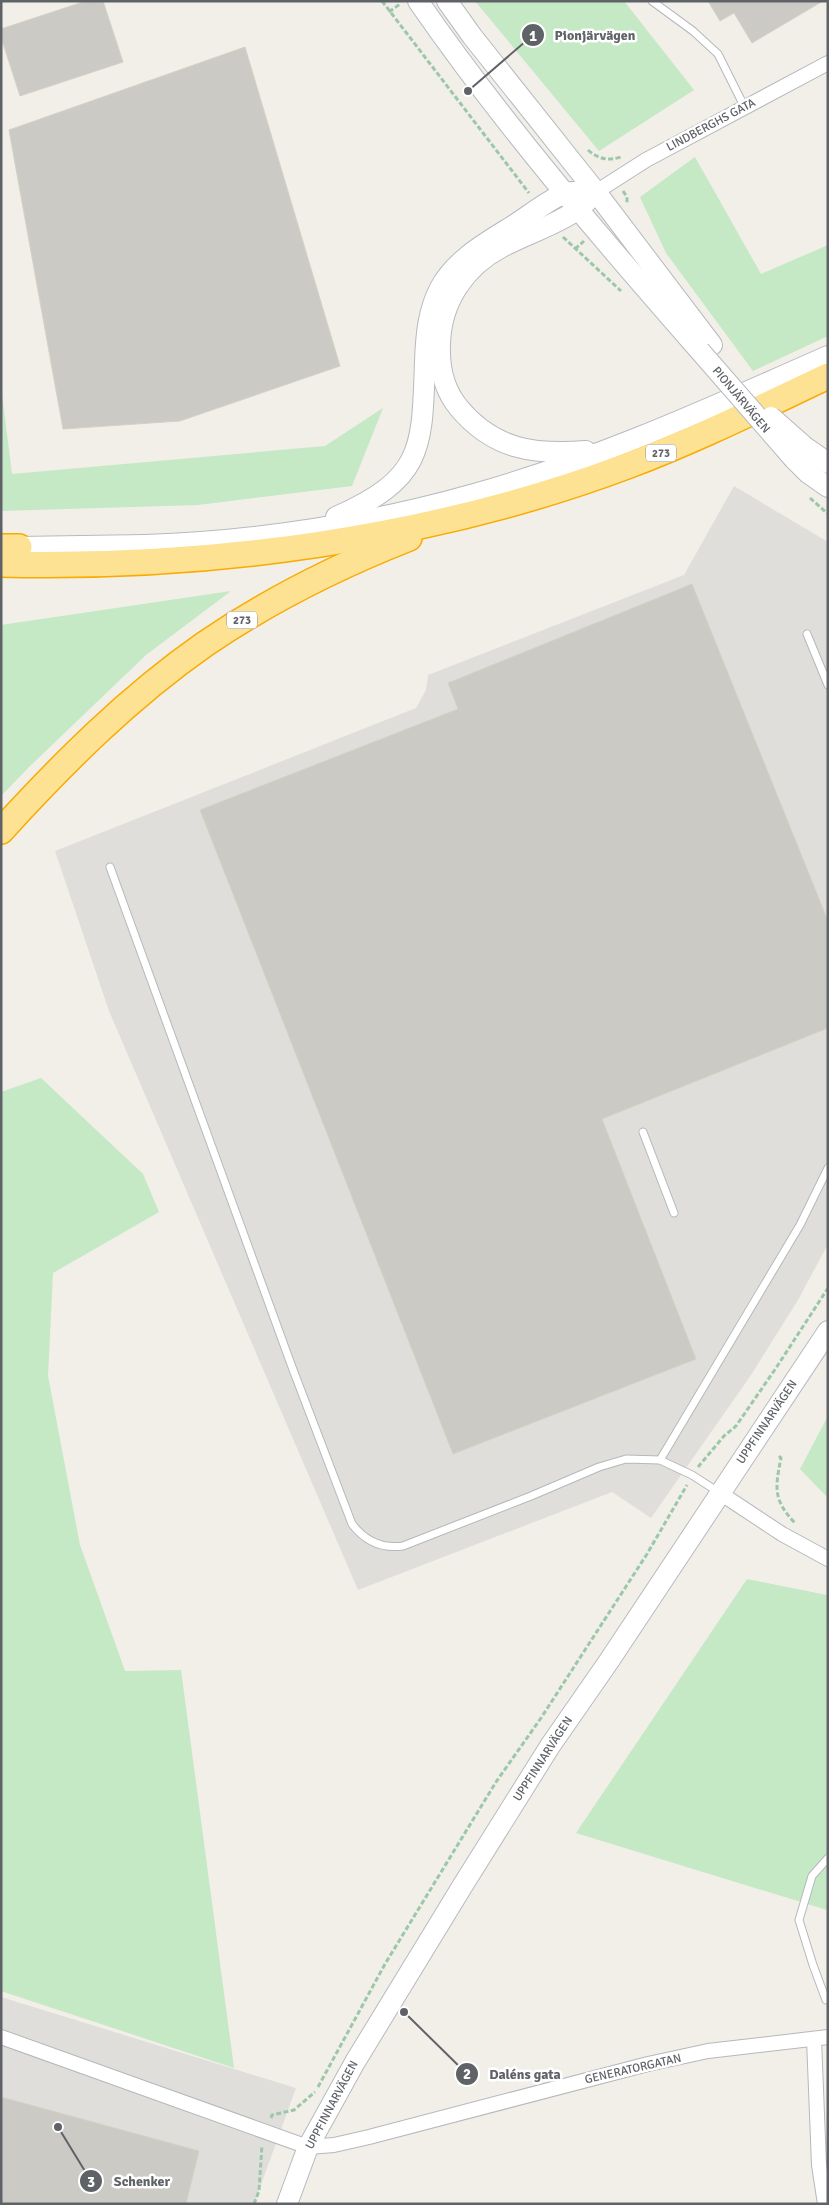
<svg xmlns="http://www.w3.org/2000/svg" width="829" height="2205" font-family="Signika,sans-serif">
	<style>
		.industrial { fill: #e0deda }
		.green { fill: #c5e8c5 }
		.building { fill: #cccac5; stroke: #d6d1c6 }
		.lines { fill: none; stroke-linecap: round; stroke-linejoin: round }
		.lane-casing { stroke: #b5b8bc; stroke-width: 9 }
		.street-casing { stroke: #b5b8bc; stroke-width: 16 }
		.secondary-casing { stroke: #b6babf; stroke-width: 22 }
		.highway-casing { stroke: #f9ab00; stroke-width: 28 }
		.path { stroke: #9cc7a9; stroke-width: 3; stroke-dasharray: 5 2.5; stroke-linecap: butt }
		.lane { stroke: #fff; stroke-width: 7 }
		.street { stroke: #fff; stroke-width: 14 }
		.secondary { stroke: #fff; stroke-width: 20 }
		.highway { stroke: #fde293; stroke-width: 25 }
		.secondary-bridge-casing { stroke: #b6babf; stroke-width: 22; stroke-linecap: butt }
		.secondary-bridge { stroke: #fff; stroke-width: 20 }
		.labels { text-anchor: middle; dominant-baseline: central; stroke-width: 5; stroke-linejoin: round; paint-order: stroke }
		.shield { fill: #fff; stroke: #8f9295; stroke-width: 1 }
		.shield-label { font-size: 11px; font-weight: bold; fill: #5f6368 }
		.street-label { font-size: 12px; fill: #5f6368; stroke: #fff }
		.leader { fill: none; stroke: #5f6368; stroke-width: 2 }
		.callout-dot { fill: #5f6368; stroke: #fff; stroke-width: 2 }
		.mark-label { font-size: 15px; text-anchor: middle; font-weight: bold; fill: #fff }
		.callout-label { font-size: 14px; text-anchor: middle; font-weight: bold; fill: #5f6368; stroke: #fff; stroke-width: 5; stroke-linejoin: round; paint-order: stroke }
	</style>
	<rect width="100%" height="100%" fill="#f1efe8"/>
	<g class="industrial">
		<polygon points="734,486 828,542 828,1244 798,1300 751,1375 651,1518 612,1492 358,1590 109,1011 55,851 416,708 426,690 428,675 684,575"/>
		<polygon points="828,1549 828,1921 826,1877"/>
		<polygon points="1,1997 296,2088 254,2204 1,2204"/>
	</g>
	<g class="green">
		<polygon points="475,1 624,1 694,90 599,151"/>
		<polygon points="695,157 761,274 828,245 828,336 753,371 666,253 640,197"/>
		<polygon points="1,386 12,474 325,446 383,408 352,486 198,505 1,511"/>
		<polygon points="231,591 146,655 29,767 1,796 1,625"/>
		<polygon points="41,1078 143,1174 159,1212 53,1273 48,1376 80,1545 125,1671 181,1670 234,2068 1,1991 1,1092"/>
		<polygon points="828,1416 828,1498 800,1469"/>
		<polygon points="747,1579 827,1595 826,1877 827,1910 576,1833"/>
	</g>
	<g class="building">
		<polygon points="86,1 103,1 123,62 20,96 1,37 1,29"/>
		<polygon points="708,1 823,1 752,43 734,13 720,21"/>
		<polygon points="245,47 340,366 180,421 63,429 9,130"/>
		<polygon points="692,584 828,921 828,1028 602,1119 696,1359 453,1454 200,810 458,709 448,683"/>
		<polygon points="1,2097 199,2151 186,2204 1,2204"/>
	</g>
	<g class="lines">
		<g class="lane-casing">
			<g id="lane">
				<polyline points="652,1 693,31 718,54 745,108"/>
				<polyline points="807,634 828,685"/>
				<path d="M 110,867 L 292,1367 L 352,1524 C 365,1541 381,1549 403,1546 L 531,1496 L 599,1467 L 626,1459 L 660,1460 L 692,1475 L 720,1493"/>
				<polyline points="643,1132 674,1213"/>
				<polyline points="660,1460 800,1225 828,1168"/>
				<polyline points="826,2000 813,1965 799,1920 812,1876 828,1858"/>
			</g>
		</g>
		<g class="street-casing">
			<g id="street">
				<polyline points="596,192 646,160 828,63"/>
				<polyline points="720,1493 782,1534 828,1559"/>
				<polyline points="1,2037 308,2147 334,2145 369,2137 648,2064 708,2051 828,2037"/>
				<polyline points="814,2039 819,2165 825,2204"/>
			</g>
		</g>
		<g class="secondary-casing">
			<g id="secondary">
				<path d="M 418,1 C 503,124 601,238 700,351"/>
				<polyline points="447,1 472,36 596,192 712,345"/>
				<polyline points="805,447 828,463"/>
				<path d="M 586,451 C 535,455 494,450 459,408 C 444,390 439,367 440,344 C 441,302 465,266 502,247 C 526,234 554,226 577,210 C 584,205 590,198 596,192"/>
				<polyline points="794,459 808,473 828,487"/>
				<path d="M 336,517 C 424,478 422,449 425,361 C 426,335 428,311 440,288 C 455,260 485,243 511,227 C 526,218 550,198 566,193 C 575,191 587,192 596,192"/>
				<path d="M 19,547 C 61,546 103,546 145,545 C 255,541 368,524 474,494 C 597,460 712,407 828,356"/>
				<polyline points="287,2204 308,2147 355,2062 463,1885 550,1746 609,1661 828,1331"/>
			</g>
		</g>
		<g class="highway-casing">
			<g id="highway">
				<polyline points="1,547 19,547"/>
				<path d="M 1,564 C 210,569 432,539 627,466 C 696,440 762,407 828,376"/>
				<path d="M 1,831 C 63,763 129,697 205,644 C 268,601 338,566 409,538"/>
			</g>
		</g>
		<g class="path">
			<polyline points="382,1 529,193"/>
			<polyline points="389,12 400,4"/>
			<path d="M 588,150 C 598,159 608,161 621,157"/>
			<polyline points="623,191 627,197 627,204"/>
			<polyline points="563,237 621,291"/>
			<polyline points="575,249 584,241"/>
			<polyline points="810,498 828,514"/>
			<path d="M 779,1456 L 781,1458 C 775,1488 773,1500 795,1523"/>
			<polyline points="698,1467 724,1436 736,1426 776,1368 828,1288"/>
			<polyline points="318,2087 385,1964 496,1782 541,1718 647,1554 687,1485"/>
			<polyline points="271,2118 272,2115 294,2110 315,2092"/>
			<polyline points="254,2204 259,2191 262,2145"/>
		</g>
		<use href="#lane" class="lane"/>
		<use href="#street" class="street"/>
		<use href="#secondary" class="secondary"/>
		<use href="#highway" class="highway"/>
		<g class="secondary-bridge-casing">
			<g id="secondary-bridge">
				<polyline points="700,351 794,459"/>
				<polyline points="771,417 805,447"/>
			</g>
		</g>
		<use href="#secondary-bridge" class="secondary-bridge"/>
	</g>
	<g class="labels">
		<g class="shield">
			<rect x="646" y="444.5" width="30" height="17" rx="4"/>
			<rect x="227" y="611.5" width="30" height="17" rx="4"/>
		</g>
		<g class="shield-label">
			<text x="661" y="453">273</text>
			<text x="242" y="620">273</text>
		</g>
		<g class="street-label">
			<text transform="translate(711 125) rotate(-28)">LINDBERGHS GATA</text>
			<text transform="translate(741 400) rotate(50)">PIONJÄRVÄGEN</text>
			<text transform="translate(767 1422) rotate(-56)">UPPFINNARVÄGEN</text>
			<text transform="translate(543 1759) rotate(-57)">UPPFINNARVÄGEN</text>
			<text transform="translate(633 2069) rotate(-13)">GENERATORGATAN</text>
			<text transform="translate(332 2105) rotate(-62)">UPPFINNARVÄGEN</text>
		</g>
	</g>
	<path class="leader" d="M468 91L533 35M404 2012L467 2074M58 2127L91 2181"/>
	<g class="callout-dot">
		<circle cx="468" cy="91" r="5"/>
		<circle cx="404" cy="2012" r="5"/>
		<circle cx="58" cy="2127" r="5"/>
		<circle cx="533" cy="35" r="12"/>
		<circle cx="467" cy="2074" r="12"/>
		<circle cx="91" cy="2181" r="12"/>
	</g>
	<g class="mark-label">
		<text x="533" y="41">1</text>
		<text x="467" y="2079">2</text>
		<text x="91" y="2187">3</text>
	</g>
	<g class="callout-label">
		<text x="595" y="40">Pionjärvägen</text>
		<text x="525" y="2079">Daléns gata</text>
		<text x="142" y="2186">Schenker</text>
	</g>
	<rect width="829" height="2205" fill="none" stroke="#5f6368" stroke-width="5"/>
</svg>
